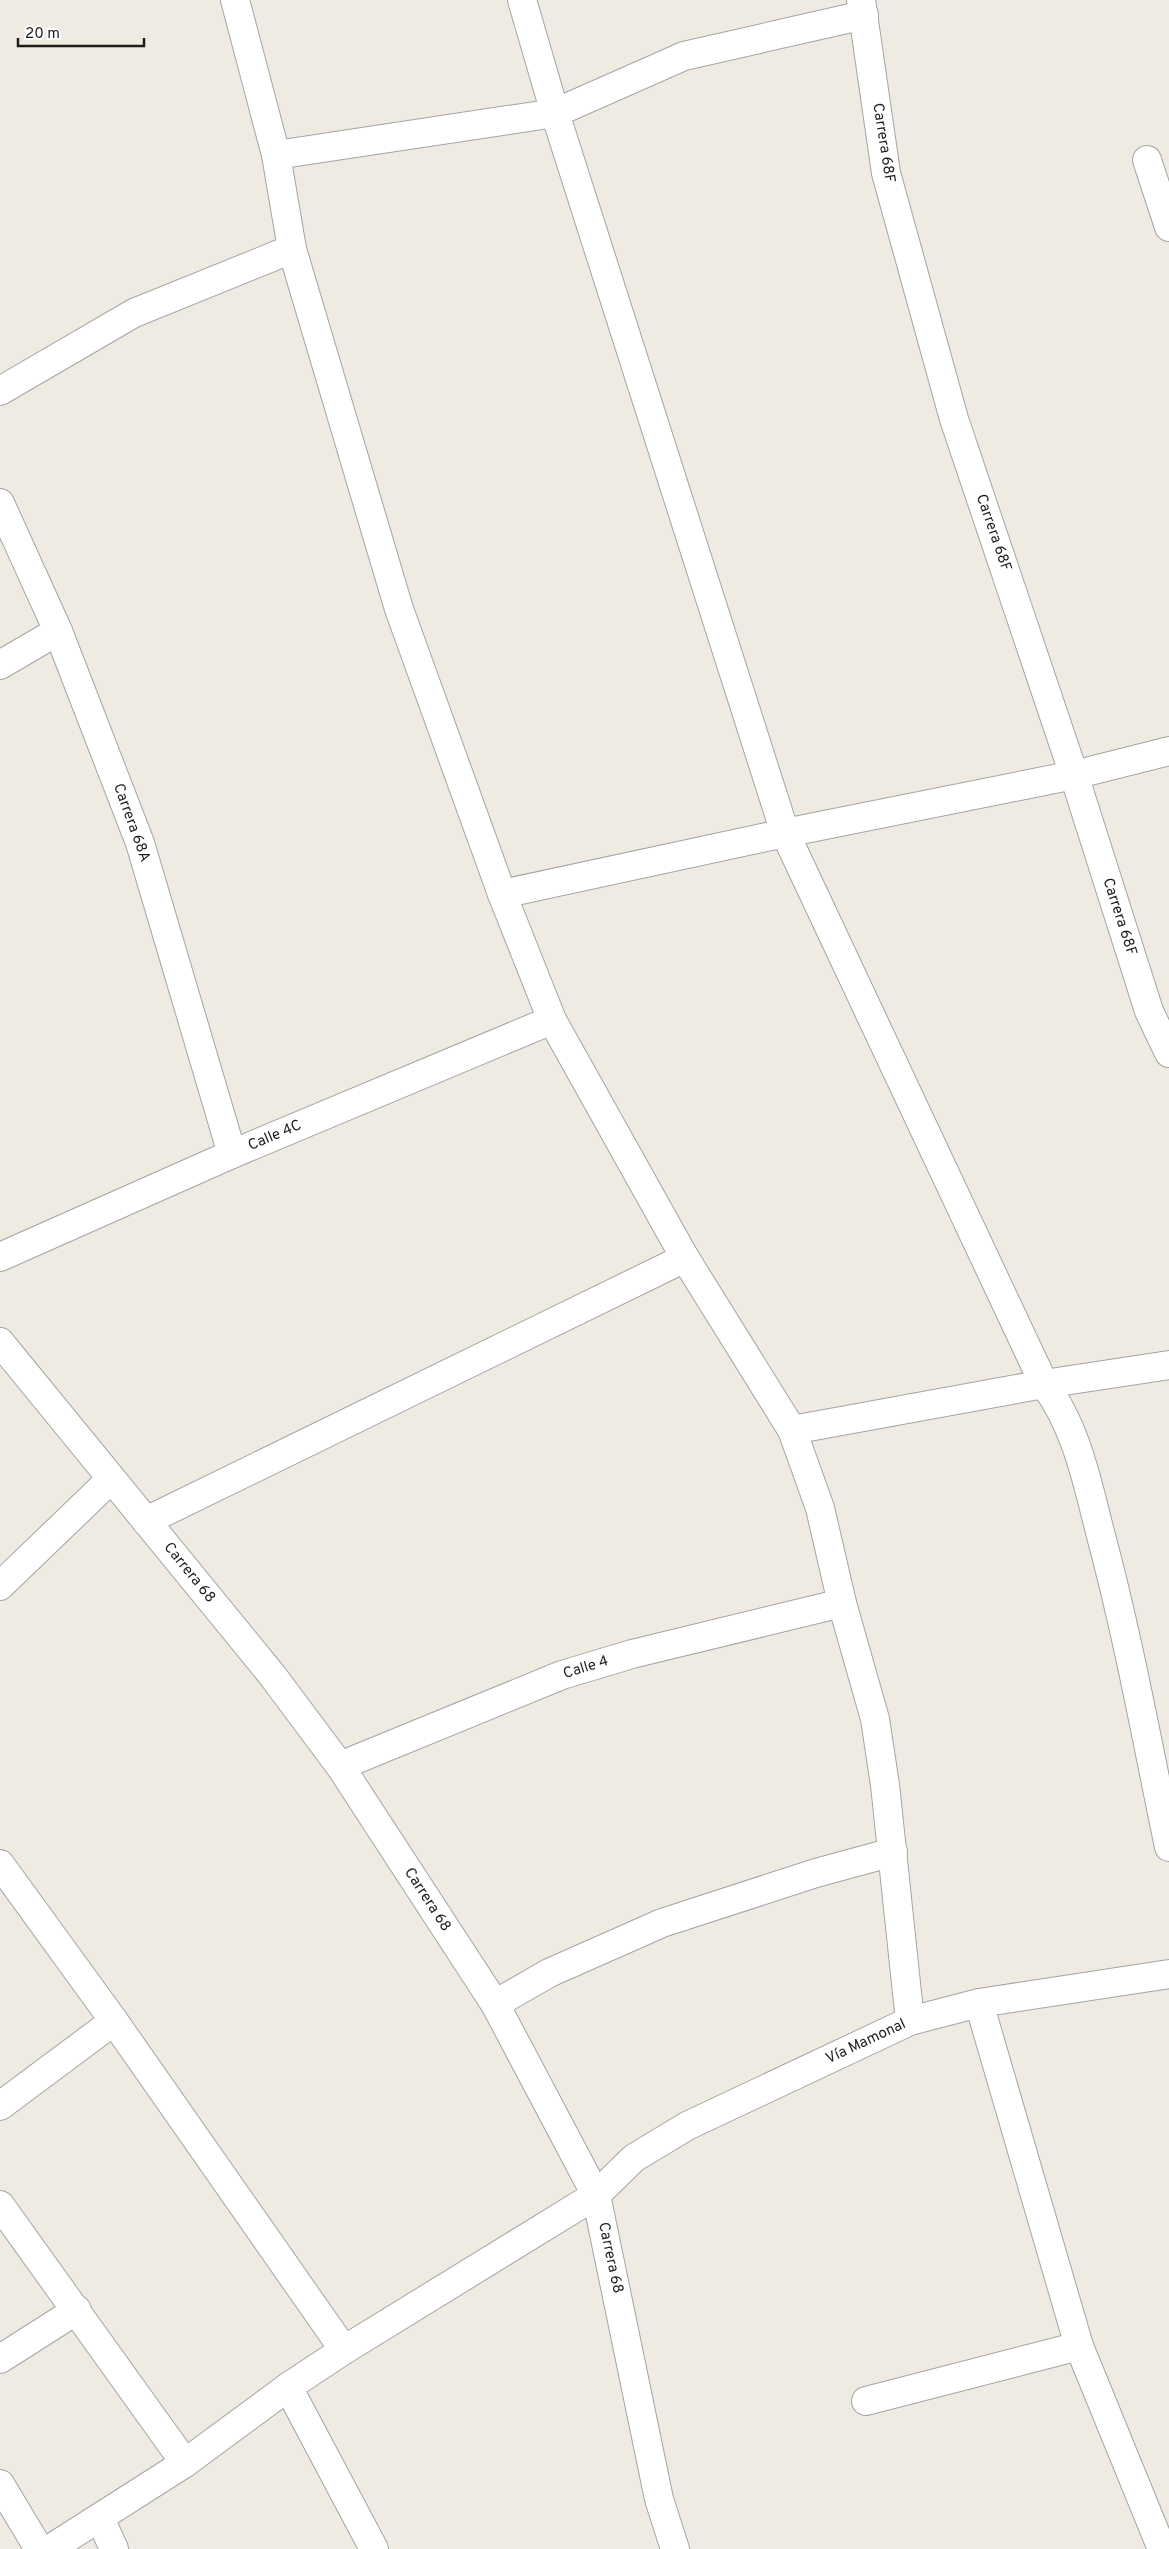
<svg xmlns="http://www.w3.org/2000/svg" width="1169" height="2549" font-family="Overpass,sans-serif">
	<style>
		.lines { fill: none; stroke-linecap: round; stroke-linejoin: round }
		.minor-casing { stroke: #a4a4a4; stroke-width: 30 }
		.minor { stroke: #fff; stroke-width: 28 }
		.labels { text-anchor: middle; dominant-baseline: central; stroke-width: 4; stroke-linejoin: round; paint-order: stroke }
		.street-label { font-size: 15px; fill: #1d1d1d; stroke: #fff }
	</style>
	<rect width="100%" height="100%" fill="#efebe2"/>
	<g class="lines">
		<g class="minor-casing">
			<g id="minor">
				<polyline points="235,0 276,155 292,249 399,609 502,894 552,1020 685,1258 792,1430 820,1508 842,1603 875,1719 885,1785 910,2021"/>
				<path d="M 522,0 L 555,113 L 785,833 L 1044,1384 C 1076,1426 1087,1481 1100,1532 C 1128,1636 1147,1741 1169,1847"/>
				<polyline points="861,0 886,173 954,419 1074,775 1149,1011 1169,1053"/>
				<polyline points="276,155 555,113 684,56 864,15"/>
				<polyline points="1147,160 1169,227"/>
				<polyline points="0,391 134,313 292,249"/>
				<polyline points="0,503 58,631 140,843 232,1154"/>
				<polyline points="0,665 58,631"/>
				<polyline points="502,894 785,833 1074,775 1169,751"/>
				<polyline points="0,1257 232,1154 552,1020"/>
				<polyline points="0,1342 272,1675 340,1766 495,2004 596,2195 659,2499 675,2549"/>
				<polyline points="792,1430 1044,1384 1169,1365"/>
				<polyline points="146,1521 685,1258"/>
				<polyline points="0,1586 110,1480"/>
				<polyline points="340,1766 562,1675 632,1654 842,1603"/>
				<polyline points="0,1864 114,2021 344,2350"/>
				<polyline points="979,2003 1079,2346 1162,2549"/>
				<polyline points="495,2004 549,1973 662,1923 816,1873 893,1852"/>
				<polyline points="0,2106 114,2021"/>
				<polyline points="0,2205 185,2463"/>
				<polyline points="0,2359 77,2310"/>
				<polyline points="288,2387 374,2549"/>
				<polyline points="866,2401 1079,2346"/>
				<polyline points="0,2484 39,2549"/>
				<polyline points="100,2518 114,2549"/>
				<polyline points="50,2549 185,2463 288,2387 344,2350 596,2195 634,2158 687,2126 910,2021 979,2003 1169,1974"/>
			</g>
		</g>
		<use href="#minor" class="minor"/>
	</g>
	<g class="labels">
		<g class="street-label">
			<text transform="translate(883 143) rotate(81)">Carrera 68F</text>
			<text transform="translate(993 533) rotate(71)">Carrera 68F</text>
			<text transform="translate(131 823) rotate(70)">Carrera 68A</text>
			<text transform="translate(1119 917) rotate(72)">Carrera 68F</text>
			<text transform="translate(275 1136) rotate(-23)">Calle 4C</text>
			<text transform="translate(189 1573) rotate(51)">Carrera 68</text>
			<text transform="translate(586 1668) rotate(-17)">Calle 4</text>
			<text transform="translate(427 1900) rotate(57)">Carrera 68</text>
			<text transform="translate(866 2042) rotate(-25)">Vía Mamonal</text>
			<text transform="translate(610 2258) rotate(78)">Carrera 68</text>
		</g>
	</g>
	<path d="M18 38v8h126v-8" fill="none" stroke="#1d1d1d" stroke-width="2.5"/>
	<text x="25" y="38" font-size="15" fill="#1d1d1d" stroke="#ffffff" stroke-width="4" paint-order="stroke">20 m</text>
</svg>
